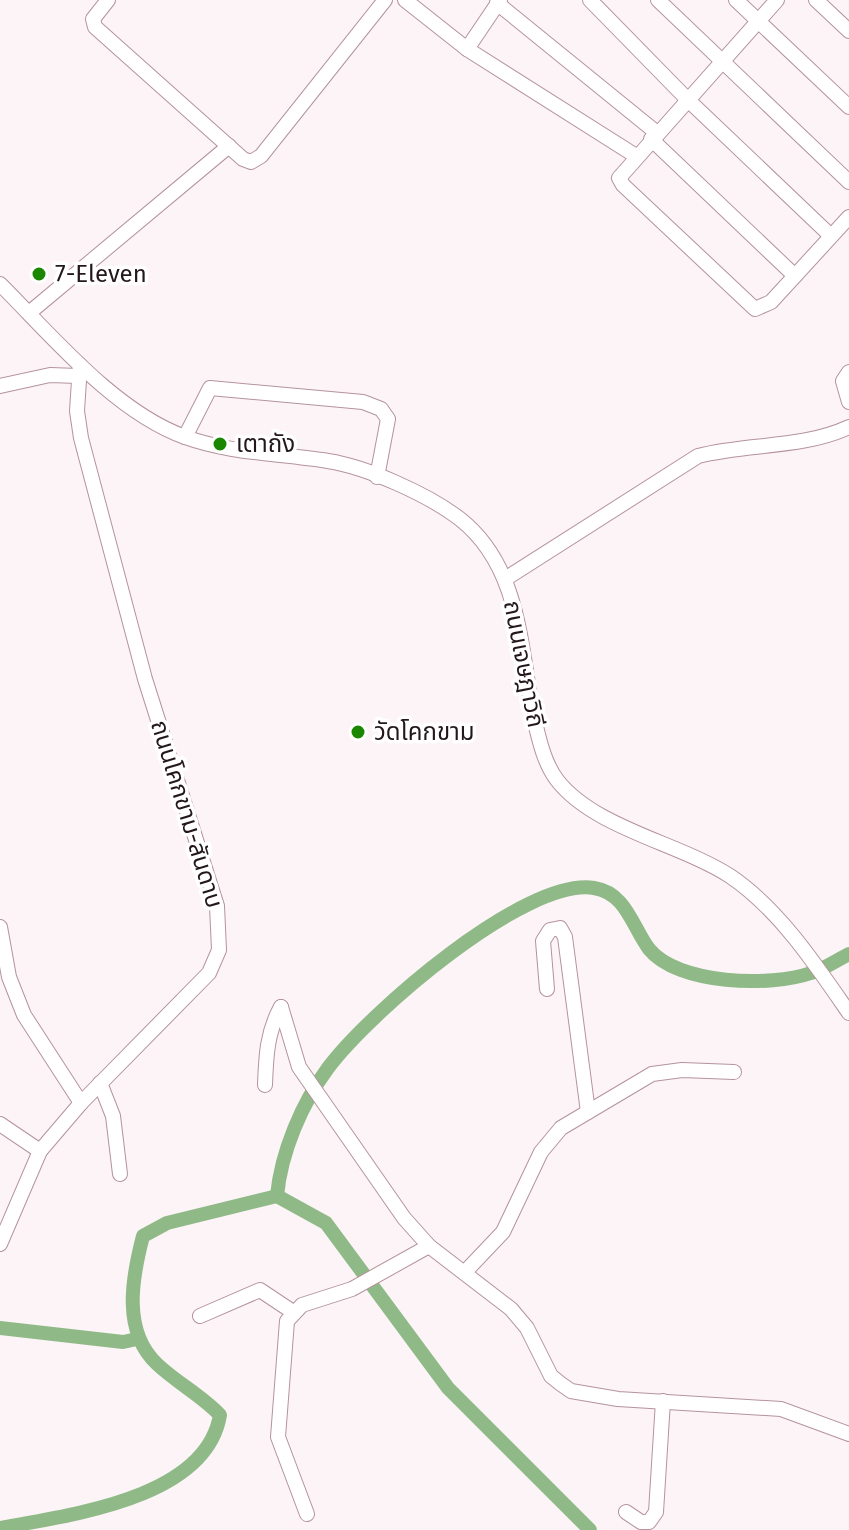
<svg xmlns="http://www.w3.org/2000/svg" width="849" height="1530" font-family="'Fira Sans','Noto Sans Thai',sans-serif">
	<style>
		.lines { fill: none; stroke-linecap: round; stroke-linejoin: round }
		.canal { stroke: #8fba88; stroke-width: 14 }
		.minor-casing { stroke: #b5939c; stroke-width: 16 }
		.minor { stroke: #fff; stroke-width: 14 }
		.poi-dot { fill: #1b8700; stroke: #fff; stroke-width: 3 }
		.labels { text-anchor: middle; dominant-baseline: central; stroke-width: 7; stroke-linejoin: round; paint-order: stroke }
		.poi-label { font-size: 24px; fill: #23171a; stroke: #fff; text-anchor: start }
		.street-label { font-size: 24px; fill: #23171a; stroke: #fff }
	</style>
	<rect width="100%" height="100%" fill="#fcf4f6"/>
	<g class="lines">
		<g class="canal">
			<path d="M 277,1196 C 281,1152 302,1103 328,1068 C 368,1014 525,877 594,888 C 626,893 632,926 649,949 C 678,985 771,987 811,973 C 824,969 837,960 849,954"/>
			<polyline points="277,1196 326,1223 448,1388 590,1530"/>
			<polyline points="0,1328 123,1342 137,1339"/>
			<path d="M 0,1528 C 69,1515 206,1499 220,1415 C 201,1395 177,1383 157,1364 C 122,1331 132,1278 143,1236 L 167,1223 L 277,1196"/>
		</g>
		<g class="minor-casing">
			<g id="minor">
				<polyline points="108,0 93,19 95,27 243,159 251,162 261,156 385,0"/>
				<polyline points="405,0 467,49 636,156"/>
				<polyline points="590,0 687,99 831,236"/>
				<polyline points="658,0 849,182"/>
				<polyline points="736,0 849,107"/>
				<polyline points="777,0 619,178 623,185 755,309 771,302 849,217"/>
				<polyline points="816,0 849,31"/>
				<polyline points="497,3 657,133"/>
				<polyline points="467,49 500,0"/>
				<polyline points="651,139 795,276"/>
				<path d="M 0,284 C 52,336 115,412 185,437 C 232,454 280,453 328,461 C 367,467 429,495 460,519 C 521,567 520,649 534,718 C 539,739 544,763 557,780 C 594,828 679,843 730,876 C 779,909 816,965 849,1013"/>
				<polyline points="29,313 229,146"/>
				<polyline points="849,372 843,381 849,402"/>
				<polyline points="0,386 50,375 78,376"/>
				<polyline points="185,437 210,388 363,402 381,409 388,419 377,477"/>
				<path d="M 505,579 L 698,456 C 748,443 801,449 849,427"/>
				<polyline points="0,927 9,977 24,1015 81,1103"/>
				<polyline points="547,989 543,941 550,930 560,928 565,937 588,1112"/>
				<polyline points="281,1007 299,1067 404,1218 429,1246 511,1309 527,1328 551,1376 561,1384 571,1391 618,1399 781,1409 849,1434"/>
				<polyline points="100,1083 113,1116 120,1174"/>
				<path d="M 265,1085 C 266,1056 267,1032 281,1007"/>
				<polyline points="0,1124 40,1151"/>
				<polyline points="0,1244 40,1151 81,1103 209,973 219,950 217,906 145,679 81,438 77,411 80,365"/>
				<polyline points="465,1272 503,1232 541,1152 561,1128 652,1074 682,1070 734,1072"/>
				<polyline points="200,1316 260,1290 293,1312"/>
				<polyline points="626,1512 641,1522 649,1522 656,1512 663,1401"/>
				<polyline points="307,1514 278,1437 287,1321 302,1305 352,1289 429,1246"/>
			</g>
		</g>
		<use href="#minor" class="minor"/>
	</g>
	<g class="poi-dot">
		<circle cx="39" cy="274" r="8"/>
		<circle cx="220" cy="444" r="8"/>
		<circle cx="358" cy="732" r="8"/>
	</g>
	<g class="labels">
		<g class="poi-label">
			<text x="55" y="274">7-Eleven</text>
			<text x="236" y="444">เตาถัง</text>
			<text x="374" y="732">วัดโคกขาม</text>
		</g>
		<g class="street-label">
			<text transform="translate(524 664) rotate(79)">ถนนเจษฎาวิถี</text>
			<text transform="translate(187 814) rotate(73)">ถนนโคกขาม-สันดาบ</text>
		</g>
	</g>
</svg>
